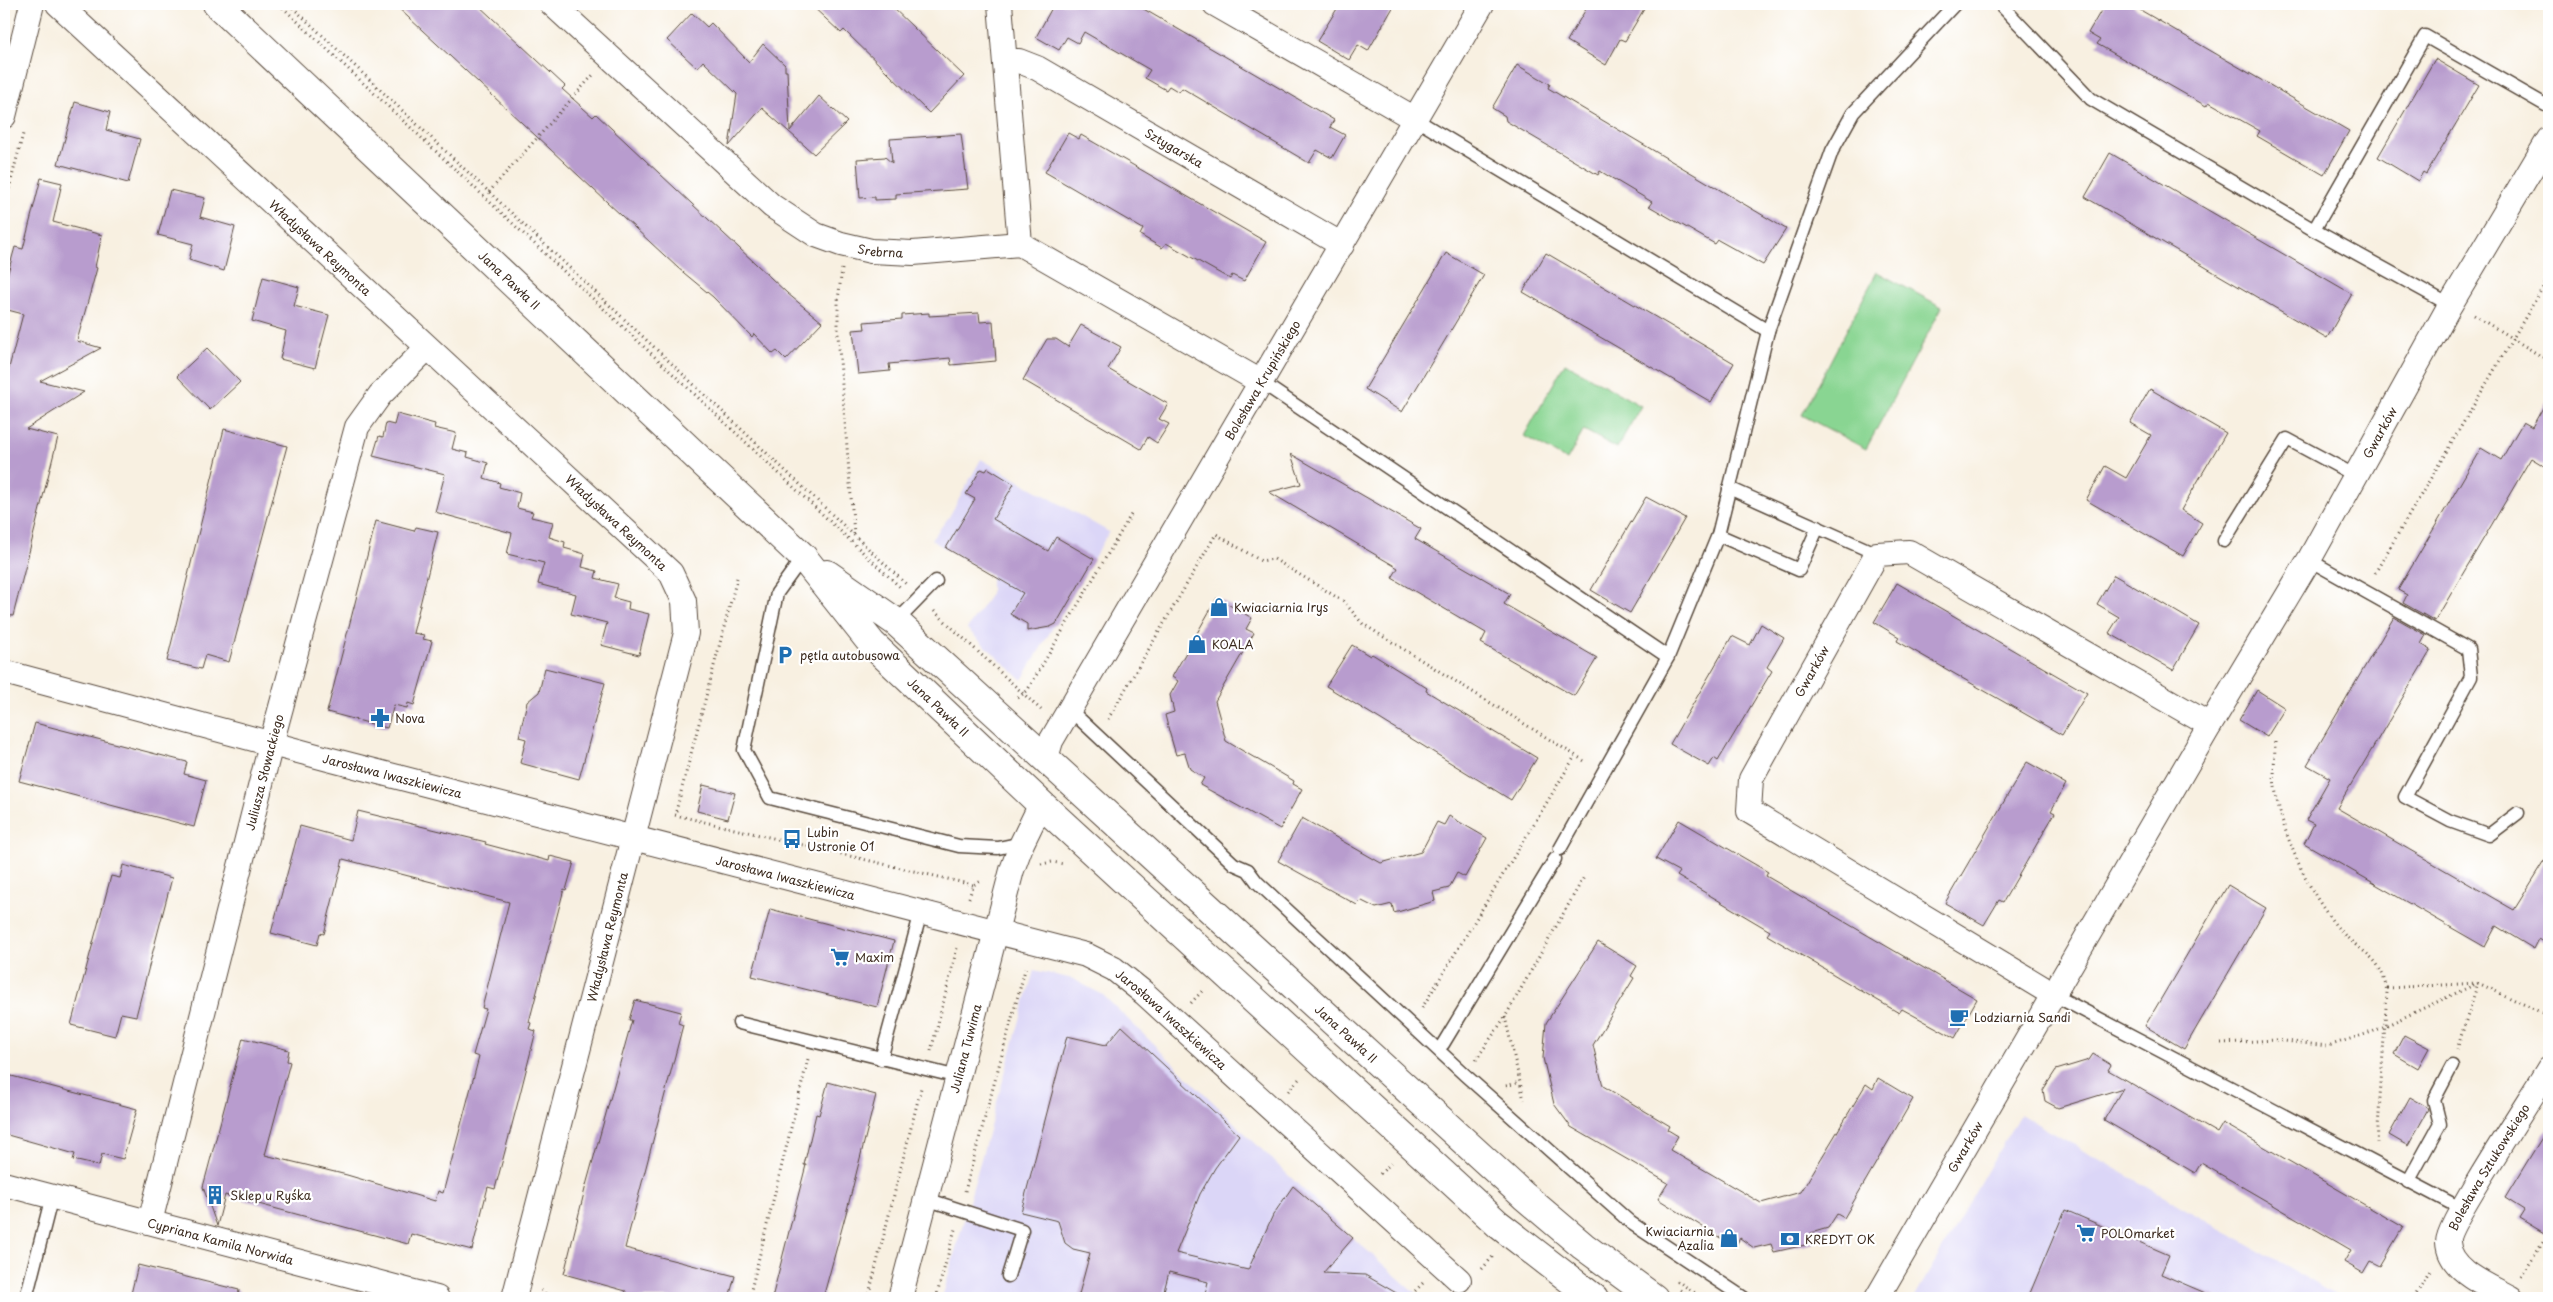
<svg xmlns="http://www.w3.org/2000/svg" width="2553" height="1302" font-family="'Playpen Sans',sans-serif">
	<style>
		.built { fill: #dbd6f7 }
		.green { fill: #89d592; stroke: #628058 }
		.building { fill: #b89cce }
		.lines { fill: none; stroke-linecap: round; stroke-linejoin: round }
		.lane-casing { stroke: #57483b; stroke-width: 15 }
		.street-casing { stroke: #57483b; stroke-width: 26 }
		.secondary-casing { stroke: #57483b; stroke-width: 30 }
		.path { stroke: #57483b; stroke-width: 3; stroke-dasharray: 1 4; stroke-linecap: butt }
		.lane { stroke: #fff; stroke-width: 12 }
		.street { stroke: #fff; stroke-width: 24 }
		.secondary { stroke: #fff; stroke-width: 28 }
		.labels { text-anchor: middle; dominant-baseline: central; stroke-width: 4.5; stroke-linejoin: round; paint-order: stroke }
		.street-label { font-size: 12px; fill: #3b2a1e; stroke: #fff }
		.poi-label { font-size: 12px; fill: #3b2a1e; stroke: #fff; text-anchor: start }
	</style>
	<rect width="100%" height="100%" fill="#fff"/>
	<filter id="ink" filterUnits="userSpaceOnUse"><feTurbulence type="fractalNoise" baseFrequency=".02" numOctaves="2"/><feDisplacementMap in="SourceGraphic" scale="10" xChannelSelector="R" yChannelSelector="G"/><feConvolveMatrix kernelMatrix="1 2 1 2 8 2 1 2 1" color-interpolation-filters="sRGB"/></filter>
	<filter id="wash" filterUnits="userSpaceOnUse"><feTurbulence type="fractalNoise" baseFrequency=".0096" numOctaves="4" result="noise"/><feDisplacementMap in="SourceGraphic" scale="20" xChannelSelector="R" yChannelSelector="G"/><feGaussianBlur stdDeviation="1.12" result="paint"/><feColorMatrix in="noise" values="0 0 0 0 0 0 0 0 0 0 0 0 0 0 0 0 0 1.4 0 .05"/><feComposite in="paint" operator="in"/></filter>
	<g filter="url(#wash)">
		<rect width="100%" height="100%" fill="#f8f0e1"/>
		<g class="built">
			<polygon points="981,459 1109,532 1022,680 967,629 991,594 991,575 931,540 949,517"/>
			<polygon points="1034,970 1073,979 1103,995 1353,1238 1421,1298 942,1298"/>
			<polygon points="2020,1114 2341,1298 1914,1298"/>
		</g>
		<g class="green">
			<polygon points="1877,272 1942,307 1866,449 1802,415"/>
			<polygon points="1565,363 1641,406 1617,448 1584,430 1567,460 1524,436"/>
		</g>
		<g id="blocks">
			<g class="building">
				<polygon points="394,4 477,4 565,86 562,89 593,117 596,114 787,293 822,322 786,360 777,351 773,354 754,334 752,337 713,297 678,268"/>
				<polygon points="810,4 889,4 964,76 929,113 844,30 841,33"/>
				<polygon points="1054,4 1135,4 1334,120 1330,127 1345,135 1332,158 1317,150 1309,163 1182,88 1179,92 1169,86 1166,90 1145,78 1150,70 1084,32 1078,43 1067,37 1059,50 1036,37"/>
				<polygon points="1340,4 1395,4 1368,51 1358,45 1349,60 1317,41"/>
				<polygon points="1589,4 1647,4 1625,41 1620,39 1606,65 1567,41"/>
				<polygon points="2105,4 2130,4 2349,131 2324,175 2257,136 2260,131 2209,102 2206,106 2097,44 2100,40 2088,33"/>
				<polygon points="692,13 707,27 711,23 749,62 763,44 785,65 785,71 787,71 790,131 819,96 847,122 814,154 762,108 729,146 737,94 703,61 697,68 667,40"/>
				<polygon points="2435,59 2479,85 2426,174 2423,172 2418,181 2378,157"/>
				<polygon points="1517,65 1550,84 1548,88 1786,229 1763,265 1718,240 1715,244 1649,206 1652,202 1600,171 1598,175 1506,121 1505,116 1492,108"/>
				<polygon points="75,102 110,112 106,130 140,139 128,183 58,164"/>
				<polygon points="1068,133 1079,139 1081,135 1266,242 1244,281 1232,275 1230,279 1166,243 1162,248 1140,235 1143,229 1045,172"/>
				<polygon points="961,134 968,189 896,194 896,199 875,200 875,197 860,198 857,159 885,157 892,163 890,139"/>
				<polygon points="2110,153 2352,294 2327,338 2085,197"/>
				<polygon points="41,178 62,183 53,222 102,235 95,267 97,268 77,341 101,348 40,381 84,392 26,429 58,437 13,616 4,615 4,387 23,314 4,309 4,287 15,247 23,249"/>
				<polygon points="170,190 205,198 200,217 235,227 224,271 189,260 193,244 158,235"/>
				<polygon points="1446,253 1484,275 1402,412 1365,389"/>
				<polygon points="1546,253 1734,363 1711,402 1523,292"/>
				<polygon points="263,277 299,287 294,306 329,315 315,368 280,359 286,331 252,321"/>
				<polygon points="929,313 929,316 979,313 980,322 993,321 996,361 951,365 950,358 889,364 890,371 858,374 853,330 865,329 864,322 902,319 902,315"/>
				<polygon points="1081,325 1121,347 1108,369 1168,404 1159,419 1169,424 1157,443 1148,437 1141,449 1023,380 1047,339 1056,339 1068,347"/>
				<polygon points="207,348 240,382 210,410 177,376"/>
				<polygon points="2150,389 2226,433 2181,510 2202,523 2183,556 2086,500 2105,466 2126,478 2151,435 2130,423"/>
				<polygon points="2549,397 2549,469 2531,458 2435,621 2403,603 2407,595 2398,590 2481,448 2501,460 2523,422 2532,427"/>
				<polygon points="397,414 435,424 434,428 456,433 452,449 468,453 467,457 488,463 484,478 500,483 499,487 520,493 517,508 533,512 531,517 553,522 549,537 565,542 564,548 585,554 582,567 597,571 595,578 618,584 614,598 629,602 628,609 649,614 639,655 601,645 607,623 571,614 576,594 538,584 544,563 507,554 512,533 435,512 445,474 373,456 379,436 383,437 386,423 394,425"/>
				<polygon points="224,429 287,446 229,662 205,655 201,669 167,661"/>
				<polygon points="1291,454 1421,529 1415,539 1510,594 1504,604 1597,658 1574,696 1481,643 1486,633 1392,578 1398,568 1269,492 1301,484"/>
				<polygon points="988,468 1014,484 993,519 1048,551 1056,537 1094,559 1056,624 1050,627 1027,631 1027,624 1010,614 1023,593 946,548 975,499 966,494 981,469 986,471"/>
				<polygon points="1646,497 1685,518 1630,613 1591,590"/>
				<polygon points="376,521 414,531 416,527 438,532 413,633 424,635 423,639 432,641 414,705 408,703 407,708 394,705 387,728 327,712"/>
				<polygon points="2114,575 2199,625 2173,670 2109,633 2119,617 2097,604"/>
				<polygon points="1897,583 2087,693 2062,735 1897,641 1899,637 1874,622"/>
				<polygon points="1217,598 1252,618 1246,629 1254,633 1215,701 1226,741 1294,781 1293,784 1302,789 1280,829 1200,785 1204,778 1190,769 1185,753 1176,755 1169,731 1165,715 1174,712 1170,695 1178,681 1172,677"/>
				<polygon points="2394,617 2426,635 2421,644 2431,650 2337,808 2514,910 2549,854 2549,945 2539,939 2534,949 2496,926 2485,947 2304,843 2314,824 2306,820 2330,778 2307,765"/>
				<polygon points="1761,624 1784,638 1767,667 1772,671 1718,761 1714,758 1709,766 1670,744 1732,636 1750,645"/>
				<polygon points="1352,645 1370,656 1372,654 1427,688 1426,691 1537,758 1511,800 1326,686"/>
				<polygon points="545,668 605,683 579,779 520,763 526,739 519,737 527,702 539,692"/>
				<polygon points="2257,690 2285,708 2267,737 2239,720"/>
				<polygon points="35,723 187,762 184,774 206,780 194,827 19,781"/>
				<polygon points="2027,762 2066,784 2051,811 2055,813 2003,902 1999,900 1984,925 1945,903"/>
				<polygon points="703,785 735,793 728,819 697,811"/>
				<polygon points="358,811 486,842 485,844 549,861 550,856 574,862 566,890 564,889 529,1022 531,1023 529,1029 536,1031 518,1102 495,1189 488,1187 472,1250 411,1234 408,1244 225,1195 217,1226 203,1187 243,1038 289,1050 287,1061 290,1062 265,1155 347,1175 435,1201 438,1191 443,1193 479,1057 473,1055 486,1009 482,1008 509,902 343,859 324,934 320,933 317,945 271,933 300,826 351,840"/>
				<polygon points="1449,816 1487,838 1465,877 1457,873 1449,888 1433,892 1435,901 1394,913 1392,904 1376,908 1360,900 1357,905 1278,861 1302,818 1381,863 1421,852 1437,822 1444,825"/>
				<polygon points="1679,820 1768,872 1766,876 1977,999 1955,1038 1902,1009 1899,1013 1767,935 1770,931 1677,876 1680,872 1656,859"/>
				<polygon points="123,865 172,878 136,1016 121,1013 115,1036 71,1025 111,876 120,878"/>
				<polygon points="2228,885 2266,908 2184,1049 2145,1026"/>
				<polygon points="770,909 894,941 877,1007 752,976"/>
				<polygon points="1598,942 1637,966 1631,976 1634,978 1593,1045 1603,1086 1670,1126 1668,1130 1678,1136 1670,1150 1761,1203 1801,1192 1866,1084 1873,1089 1878,1078 1913,1099 1844,1218 1837,1214 1828,1228 1811,1233 1814,1243 1774,1252 1771,1244 1754,1248 1740,1238 1735,1247 1658,1199 1668,1183 1571,1127 1554,1104 1543,1058 1546,1023"/>
				<polygon points="635,1000 681,1012 678,1023 683,1025 625,1248 735,1276 729,1298 624,1298 626,1291 564,1274 585,1189 632,1020 629,1020"/>
				<polygon points="1122,1026 1239,1135 1215,1168 1200,1194 1176,1253 1248,1270 1273,1215 1293,1186 1353,1238 1323,1273 1365,1275 1405,1298 1204,1298 1208,1282 1169,1272 1162,1298 1078,1298 1090,1253 1073,1249 1065,1243 1058,1221 1021,1212 1067,1036 1106,1045"/>
				<polygon points="2404,1035 2429,1048 2418,1068 2394,1054"/>
				<polygon points="2093,1054 2111,1065 2108,1070 2217,1133 2223,1123 2403,1227 2380,1266 2370,1261 2363,1273 2344,1262 2351,1250 2201,1163 2195,1173 2104,1120 2123,1088 2058,1108 2045,1101 2043,1090 2056,1070 2089,1060"/>
				<polygon points="4,1074 137,1109 123,1159 102,1154 99,1166 73,1160 75,1154 4,1134"/>
				<polygon points="828,1082 876,1095 848,1206 823,1298 772,1298 806,1165 804,1165 816,1114 819,1115"/>
				<polygon points="2410,1097 2427,1107 2428,1110 2408,1146 2389,1135"/>
				<polygon points="2549,1126 2549,1236 2519,1218 2524,1210 2505,1198"/>
				<polygon points="2065,1210 2169,1255 2161,1274 2217,1298 2028,1298"/>
				<polygon points="138,1265 239,1290 238,1298 130,1298"/>
			</g>
		</g>
	</g>
	<g filter="url(#ink)">
		<use href="#blocks" fill-opacity="0" stroke="#57483b" stroke-width="1"/>
		<g class="lines">
			<g class="lane-casing">
				<g id="lane">
					<polyline points="2000,4 2091,99 2314,230 2450,305"/>
					<polyline points="1415,119 1768,331"/>
					<polyline points="2314,230 2425,36 2549,107"/>
					<polyline points="1261,382 1668,657"/>
					<polyline points="1729,488 1877,554"/>
					<polyline points="1718,535 1799,570 1818,527"/>
					<polyline points="2224,541 2287,439 2356,476"/>
					<polyline points="803,557 777,593 744,750 770,798 959,846 998,848 1022,843"/>
					<polyline points="2309,560 2468,649 2471,677 2405,797 2450,821 2489,835 2518,813"/>
					<polyline points="896,622 936,581"/>
					<polyline points="1070,710 1234,864 1248,870 1257,882 1465,1075 1631,1223 1744,1298"/>
					<polyline points="1560,849 1668,657 1718,535 1768,331 1832,151 1853,113 1955,4"/>
					<polyline points="2054,995 2462,1209"/>
					<polyline points="739,1023 958,1077"/>
					<polyline points="1443,1044 1555,859"/>
					<polyline points="881,1059 921,912"/>
					<polyline points="2408,1182 2440,1124 2434,1100 2452,1066"/>
					<polyline points="926,1199 1022,1230 1008,1276"/>
					<polyline points="26,1298 52,1196"/>
				</g>
			</g>
			<g class="street-casing">
				<g id="street">
					<path id="s1" d="M 58,4 L 671,573 L 684,601 L 686,633 L 514,1298"/>
					<path id="s2" d="M 552,4 L 772,206 L 816,235 L 841,244 L 871,251 L 913,253 L 1020,244 L 1261,382"/>
					<polyline points="1000,4 1020,244"/>
					<polyline points="1215,4 1415,119"/>
					<path id="s3" d="M 1005,61 L 1019,61 L 1037,68 L 1342,245"/>
					<polyline points="4,116 32,4"/>
					<path id="s4" d="M 4,672 L 328,759 L 1086,955 L 1114,969 L 1144,993 L 1459,1280"/>
					<path id="s5" d="M 1046,758 L 1051,741 L 1482,4"/>
					<path id="s6" d="M 2054,995 L 1749,811 L 1751,779 L 1877,554 L 1909,552 L 2210,725"/>
					<path id="s7" d="M 4,1184 L 437,1298"/>
					<path id="s8" d="M 150,1222 L 271,744 L 357,427 L 380,395 L 427,348"/>
					<path id="s9" d="M 900,1298 L 1012,870 L 1022,843 L 1041,804"/>
					<path id="s10" d="M 1877,1298 L 2210,725 L 2309,560 L 2450,305 L 2549,139"/>
					<path id="s11" d="M 2511,1298 C 2489,1286 2449,1271 2448,1242 C 2446,1226 2535,1092 2549,1068"/>
				</g>
			</g>
			<g class="secondary-casing">
				<g id="secondary">
					<path id="s12" d="M 217,4 L 803,557 L 872,644 L 1041,804 L 1498,1224 L 1594,1298"/>
					<path id="s13" d="M 827,574 L 896,622 L 1524,1196 L 1583,1246 L 1654,1298"/>
				</g>
			</g>
			<g class="path">
				<polyline points="279,4 902,589"/>
				<polyline points="289,4 906,584"/>
				<polyline points="489,192 593,75"/>
				<polyline points="4,208 23,134"/>
				<polyline points="842,269 838,300 838,335 854,534"/>
				<polyline points="2474,315 2549,361"/>
				<polyline points="2375,573 2549,277"/>
				<polyline points="737,578 675,815 973,885"/>
				<polyline points="934,611 1041,710"/>
				<polyline points="1018,698 1027,691 1132,513"/>
				<polyline points="1108,719 1216,534 1261,561 1274,559 1343,601 1363,624 1586,762"/>
				<path d="M 2275,742 C 2275,756 2273,773 2275,787 C 2281,833 2309,893 2338,928 C 2361,955 2381,953 2387,992 L 2377,1143"/>
				<polyline points="1041,864 1052,862 1064,864"/>
				<polyline points="969,898 973,885 982,881"/>
				<polyline points="2387,988 2478,983 2457,1049"/>
				<polyline points="1191,1003 1204,989"/>
				<polyline points="1422,1008 1575,756"/>
				<polyline points="1505,1017 1524,1100"/>
				<polyline points="2221,1043 2276,1040 2328,1046 2372,1032 2478,983 2549,1016"/>
				<polyline points="931,1051 957,948"/>
				<polyline points="1476,1060 1505,1017 1584,877"/>
				<polyline points="1506,1086 1520,1082"/>
				<polyline points="1288,1091 1299,1079"/>
				<polyline points="1380,1174 1391,1163"/>
				<polyline points="965,1191 1026,966"/>
				<polyline points="1482,1269 1494,1255"/>
				<polyline points="2521,1276 2549,1232"/>
				<polyline points="1677,1281 1703,1298"/>
				<polyline points="541,1290 550,1298"/>
				<polyline points="1680,1290 1692,1298"/>
				<polyline points="749,1298 808,1059"/>
				<polyline points="868,1298 921,1088"/>
				<polyline points="936,1298 955,1229"/>
				<polyline points="1408,1298 1424,1282"/>
				<polyline points="2414,1298 2431,1269"/>
			</g>
			<use href="#lane" class="lane"/>
			<use href="#street" class="street"/>
			<use href="#secondary" class="secondary"/>
		</g>
	</g>
	<defs>
		<g id="shop-bare" transform="scale(1.5)"><path d="M-5-2.5h2.3a2.7 3.5 0 0 1 5.4 0H5L5.5 6h-11ZM-1.5-2.5h3a1.5 2.3 0 0 0-3 0Z" fill="#1f6fb2" stroke="#fff" stroke-width="2.5" paint-order="stroke"/></g>
		<g id="parking-bare" transform="scale(1.5)"><path d="M-3.5-5.5H1a3.5 3.5 0 0 1 0 7H-1V5.5H-3.5ZM-1-3.4V-.6H.8a1.4 1.4 0 0 0 0-2.8Z" fill="#1f6fb2" stroke="#fff" stroke-width="2.5" paint-order="stroke"/></g>
		<g id="pharmacy-bare" transform="scale(1.5)"><path d="M-2-6h4v4h4v4h-4v4h-4v-4h-4v-4h4Z" fill="#1f6fb2" stroke="#fff" stroke-width="2.5" paint-order="stroke"/></g>
		<g id="bus-bare" transform="scale(1.5)"><path d="M-5-6H5V4H4V6H2V4H-2V6H-4V4H-5ZM-3.5-4V0h7V-4ZM-3.5 1.2v1.5H-2V1.2ZM2 1.2v1.5H3.5V1.2Z" fill="#1f6fb2" stroke="#fff" stroke-width="2.5" paint-order="stroke"/></g>
		<g id="supermarket-bare" transform="scale(1.5)"><path d="M-6-5.5h2.5l.6 2H6L4.5 2H-2.5L-4.4-4H-6ZM-1.5 3.2a1.3 1.3 0 1 0 .1 0ZM3 3.2a1.3 1.3 0 1 0 .1 0Z" fill="#1f6fb2" stroke="#fff" stroke-width="2.5" paint-order="stroke"/></g>
		<g id="cafe-bare" transform="scale(1.5)"><path d="M-5.5-4.5H6V0H3Q3 3.5 0 3.5H-2.5Q-5.5 3.5-5.5 0ZM3-3.2v2h1.7v-2ZM-6 4.5H4V6H-6Z" fill="#1f6fb2" stroke="#fff" stroke-width="2.5" paint-order="stroke"/></g>
		<g id="building-bare" transform="scale(1.5)"><path d="M-4-6H4V6H1V3H-1V6H-4ZM-2.5-4.3h1.7v1.8h-1.7ZM.8-4.3h1.7v1.8H.8ZM-2.5-1h1.7V.8h-1.7ZM.8-1h1.7V.8H.8Z" fill="#1f6fb2" stroke="#fff" stroke-width="2.5" paint-order="stroke"/></g>
		<g id="bank-bare" transform="scale(1.5)"><path d="M-6-4H6V4H-6ZM0-2.3a2.3 2.3 0 1 0 0 4.6a2.3 2.3 0 1 0 0-4.6Z" fill="#1f6fb2" stroke="#fff" stroke-width="2.5" paint-order="stroke"/></g>
	</defs>
	<g fill-rule="evenodd">
		<use href="#shop-bare" x="1219" y="607"/>
		<use href="#shop-bare" x="1197" y="644"/>
		<use href="#parking-bare" x="785" y="655"/>
		<use href="#pharmacy-bare" x="380" y="718"/>
		<use href="#bus-bare" x="792" y="839"/>
		<use href="#supermarket-bare" x="840" y="957"/>
		<use href="#cafe-bare" x="1959" y="1017"/>
		<use href="#building-bare" x="215" y="1195"/>
		<use href="#supermarket-bare" x="2086" y="1233"/>
		<use href="#shop-bare" x="1729" y="1238"/>
		<use href="#bank-bare" x="1790" y="1239"/>
	</g>
	<g class="labels">
		<g class="street-label">
			<text stroke="none"><textPath href="#s3" startOffset="192">Sztygarska</textPath></text>
			<text stroke="none"><textPath href="#s1" startOffset="358">Władysława Reymonta</textPath></text>
			<text stroke="none"><textPath href="#s2" startOffset="418">Srebrna</textPath></text>
			<text stroke="none"><textPath href="#s12" startOffset="402">Jana Pawła II</textPath></text>
			<text stroke="none"><textPath href="#s5" startOffset="436">Bolesława Krupińskiego</textPath></text>
			<text stroke="none"><textPath href="#s10" startOffset="1001">Gwarków</textPath></text>
			<text stroke="none"><textPath href="#s1" startOffset="762">Władysława Reymonta</textPath></text>
			<text stroke="none"><textPath href="#s6" startOffset="512">Gwarków</textPath></text>
			<text stroke="none"><textPath href="#s12" startOffset="1008">Jana Pawła II</textPath></text>
			<text stroke="none"><textPath href="#s8" startOffset="464">Juliusza Słowackiego</textPath></text>
			<text stroke="none"><textPath href="#s4" startOffset="402">Jarosława Iwaszkiewicza</textPath></text>
			<text stroke="none"><textPath href="#s4" startOffset="808">Jarosława Iwaszkiewicza</textPath></text>
			<text transform="translate(607 937) rotate(-76)">Władysława Reymonta</text>
			<text stroke="none"><textPath href="#s4" startOffset="1226">Jarosława Iwaszkiewicza</textPath></text>
			<text stroke="none"><textPath href="#s13" startOffset="694">Jana Pawła II</textPath></text>
			<text stroke="none"><textPath href="#s9" startOffset="258">Juliana Tuwima</textPath></text>
			<text stroke="none"><textPath href="#s10" startOffset="175">Gwarków</textPath></text>
			<text stroke="none"><textPath href="#s11" startOffset="174">Bolesława Sztukowskiego</textPath></text>
			<text stroke="none"><textPath href="#s7" startOffset="224">Cypriana Kamila Norwida</textPath></text>
		</g>
		<g class="poi-label">
			<text x="1234" y="607">Kwiaciarnia Irys</text>
			<text x="1212" y="644">KOALA</text>
			<text x="800" y="655">pętla autobusowa</text>
			<text x="395" y="718">Nova</text>
			<text x="807" y="832">Lubin<tspan x="807" dy="14">Ustronie 01</tspan></text>
			<text x="855" y="957">Maxim</text>
			<text x="1974" y="1017">Lodziarnia Sandi</text>
			<text x="230" y="1195">Sklep u Ryśka</text>
			<text x="1714" y="1231" text-anchor="end">Kwiaciarnia<tspan x="1714" dy="14">Azalia</tspan></text>
			<text x="2101" y="1233">POLOmarket</text>
			<text x="1805" y="1239">KREDYT OK</text>
		</g>
	</g>
	<rect width="2553" height="1302" fill="none" stroke="#fff" stroke-width="20"/>
</svg>
